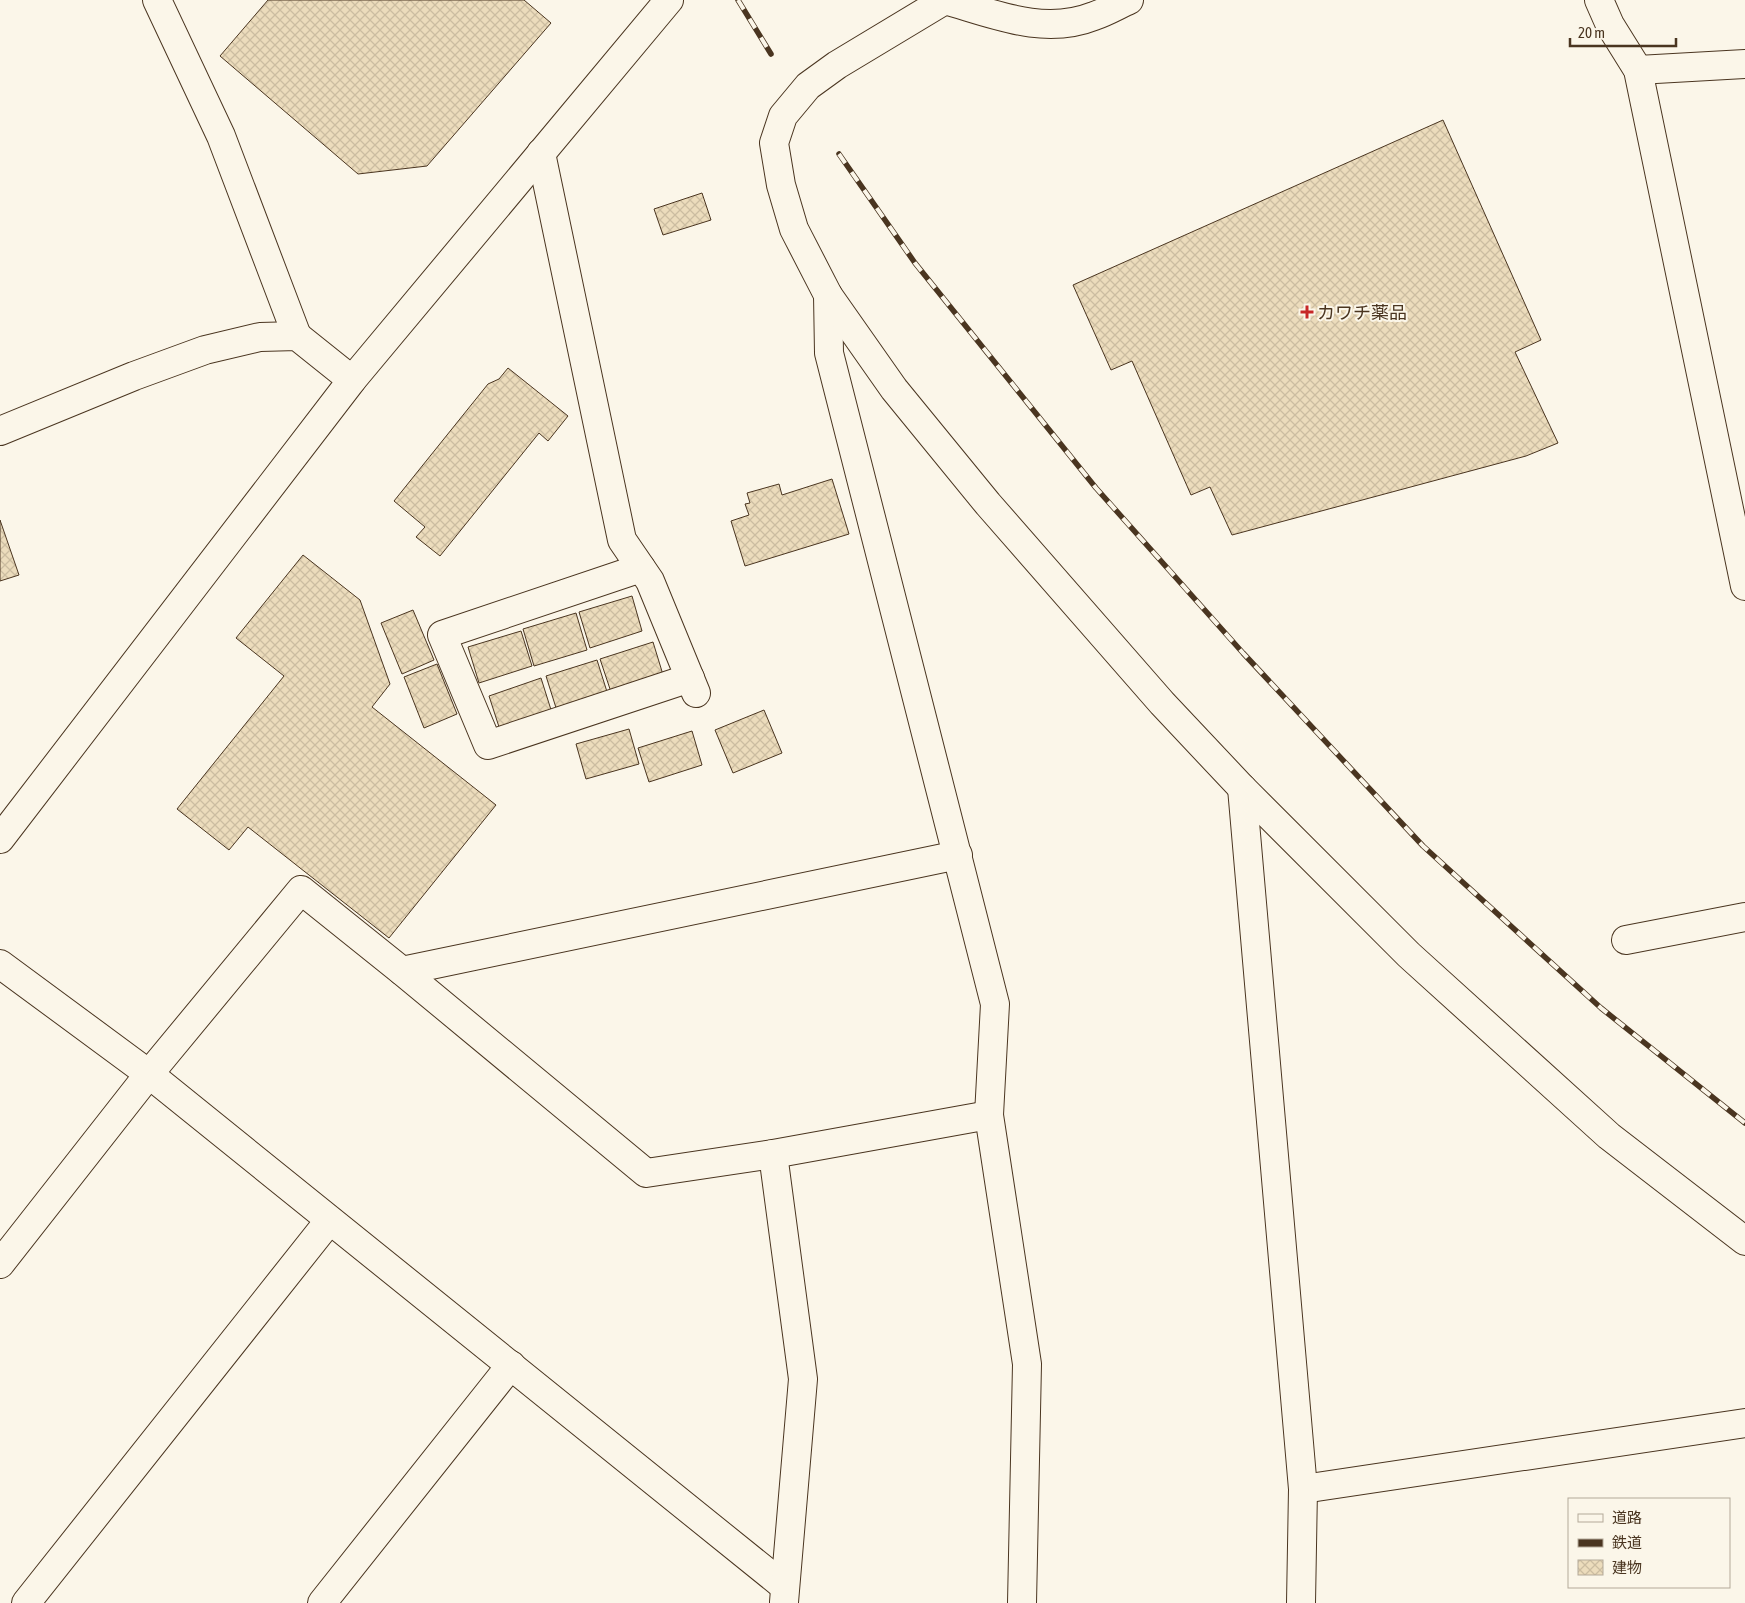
<svg xmlns="http://www.w3.org/2000/svg" width="1745" height="1603" font-family="'Asap Condensed','Noto Sans JP',sans-serif">
	<style>
		.building { fill: url(#building-cross-hatch); stroke: #4a3520 }
		.lines { fill: none; stroke-linecap: round; stroke-linejoin: round }
		.street-casing { stroke: #4a3520; stroke-width: 30 }
		.secondary-casing { stroke: #4a3520; stroke-width: 30 }
		.street { stroke: #fbf6e9; stroke-width: 28 }
		.secondary { stroke: #fbf6e9; stroke-width: 28 }
		.rail-casing { stroke: #4a3520; stroke-width: 5.5 }
		.rail { stroke: #fbf6e9; stroke-width: 4; stroke-dasharray: 11; stroke-linecap: butt }
		.poi-dot { fill: #c62828; stroke: #fbf6e9; stroke-width: 2 }
		.labels { text-anchor: middle; dominant-baseline: central; stroke-width: 4; stroke-linejoin: round; paint-order: stroke }
		.poi-label { font-size: 18px; fill: #4a3520; stroke: #fbf6e9; text-anchor: start }
	</style>
	<defs>
		<pattern id="building-cross-hatch" width="8" height="8" patternUnits="userSpaceOnUse" patternTransform="scale(1.25)"><rect width="8" height="8" fill="#ecdcbc"/><path d="M0 0l8 8M0 8l8-8" fill="none" stroke="#ccbda1"/></pattern>
	</defs>
	<rect width="100%" height="100%" fill="#fbf6e9"/>
	<g class="building">
		<polygon points="268,0 524,0 551,23 427,166 358,174 220,56"/>
		<polygon points="1443,120 1541,340 1515,352 1558,443 1526,456 1232,535 1210,487 1191,495 1132,361 1111,370 1073,285"/>
		<polygon points="702,193 711,220 663,235 654,209"/>
		<polygon points="508,368 568,416 548,441 539,433 440,556 416,537 425,527 394,501 488,384 499,379"/>
		<polygon points="832,479 849,534 745,566 731,521 749,515 745,504 750,503 747,493 779,484 782,495"/>
		<polygon points="0,520 19,575 0,581"/>
		<polygon points="303,555 360,600 390,684 372,707 496,805 389,938 248,827 229,850 177,809 284,676 236,638"/>
		<polygon points="632,596 642,631 590,648 579,612"/>
		<polygon points="413,610 434,660 402,674 381,623"/>
		<polygon points="576,613 587,650 534,666 523,629"/>
		<polygon points="521,631 532,666 479,683 468,647"/>
		<polygon points="653,642 664,678 612,695 600,659"/>
		<polygon points="597,660 608,695 557,711 546,676"/>
		<polygon points="437,664 457,714 424,728 404,677"/>
		<polygon points="541,678 552,713 500,730 489,696"/>
		<polygon points="764,710 782,753 733,773 715,730"/>
		<polygon points="629,729 639,764 586,779 576,744"/>
		<polygon points="692,731 702,765 649,782 638,748"/>
	</g>
	<g class="lines">
		<g class="street-casing">
			<g id="street">
				<polyline points="157,0 221,136 297,336"/>
				<polyline points="1599,0 1610,25 1638,70 1745,586"/>
				<polyline points="1638,70 1745,64"/>
				<polyline points="541,153 622,540 650,581 696,693"/>
				<polyline points="828,295 829,353 995,1004 989,1115 1027,1364 1022,1603"/>
				<polyline points="641,568 442,635 488,745 690,678"/>
				<polyline points="1242,788 1303,1489 1301,1603"/>
				<polyline points="1626,940 1745,917"/>
				<polyline points="0,964 149,1074 784,1586"/>
				<polyline points="402,971 958,855"/>
				<polyline points="773,1154 803,1379 784,1602"/>
				<polyline points="0,1264 149,1074 301,890 402,971 646,1173 773,1154 989,1115"/>
				<polyline points="1303,1489 1745,1423"/>
				<polyline points="26,1603 329,1221"/>
				<polyline points="322,1603 511,1365"/>
			</g>
		</g>
		<g class="secondary-casing">
			<g id="secondary">
				<polyline points="945,0 837,65 808,86 783,116 774,143 781,185 794,229 828,295 894,389 988,504 1162,703 1242,788 1409,955 1609,1136 1745,1241"/>
				<path d="M 945,0 C 994,14 1044,36 1094,16 C 1106,12 1118,5 1129,0"/>
				<polyline points="0,431 134,376 205,350 260,337 297,336 352,380"/>
				<polyline points="0,839 352,380 669,0"/>
			</g>
		</g>
		<use href="#street" class="street"/>
		<use href="#secondary" class="secondary"/>
		<g class="rail-casing">
			<g id="rail">
				<polyline points="738,0 771,54"/>
				<polyline points="839,154 915,263 1096,488 1243,653 1423,846 1601,1008 1745,1123"/>
			</g>
		</g>
		<use href="#rail" class="rail"/>
	</g>
	<path class="poi-dot" d="M1304.5 304.5h5v5h5v5h-5v5h-5v-5h-5v-5h5z"/>
	<g class="labels">
		<g class="poi-label">
			<text x="1317" y="312">カワチ薬品</text>
		</g>
	</g>
	<rect x="1568" y="1498" width="162" height="90" fill="#fbf6e9" stroke="#b4a999"/>
	<rect x="1578" y="1514" width="25" height="8" fill="#fbf6e9" stroke="#b4a999"/>
	<text x="1612" y="1523" font-size="15" fill="#4a3520">道路</text>
	<rect x="1578" y="1539" width="25" height="8" fill="#4a3520" stroke="#b4a999"/>
	<text x="1612" y="1548" font-size="15" fill="#4a3520">鉄道</text>
	<rect x="1578" y="1560" width="25" height="15" fill="url(#building-cross-hatch)" stroke="#b4a999"/>
	<text x="1612" y="1573" font-size="15" fill="#4a3520">建物</text>
	<path d="M1570 38v8h106v-8" fill="none" stroke="#4a3520" stroke-width="2.5"/>
	<text x="1578" y="38" font-size="15" fill="#4a3520" stroke="#fbf6e9" stroke-width="4" paint-order="stroke">20 m</text>
</svg>
